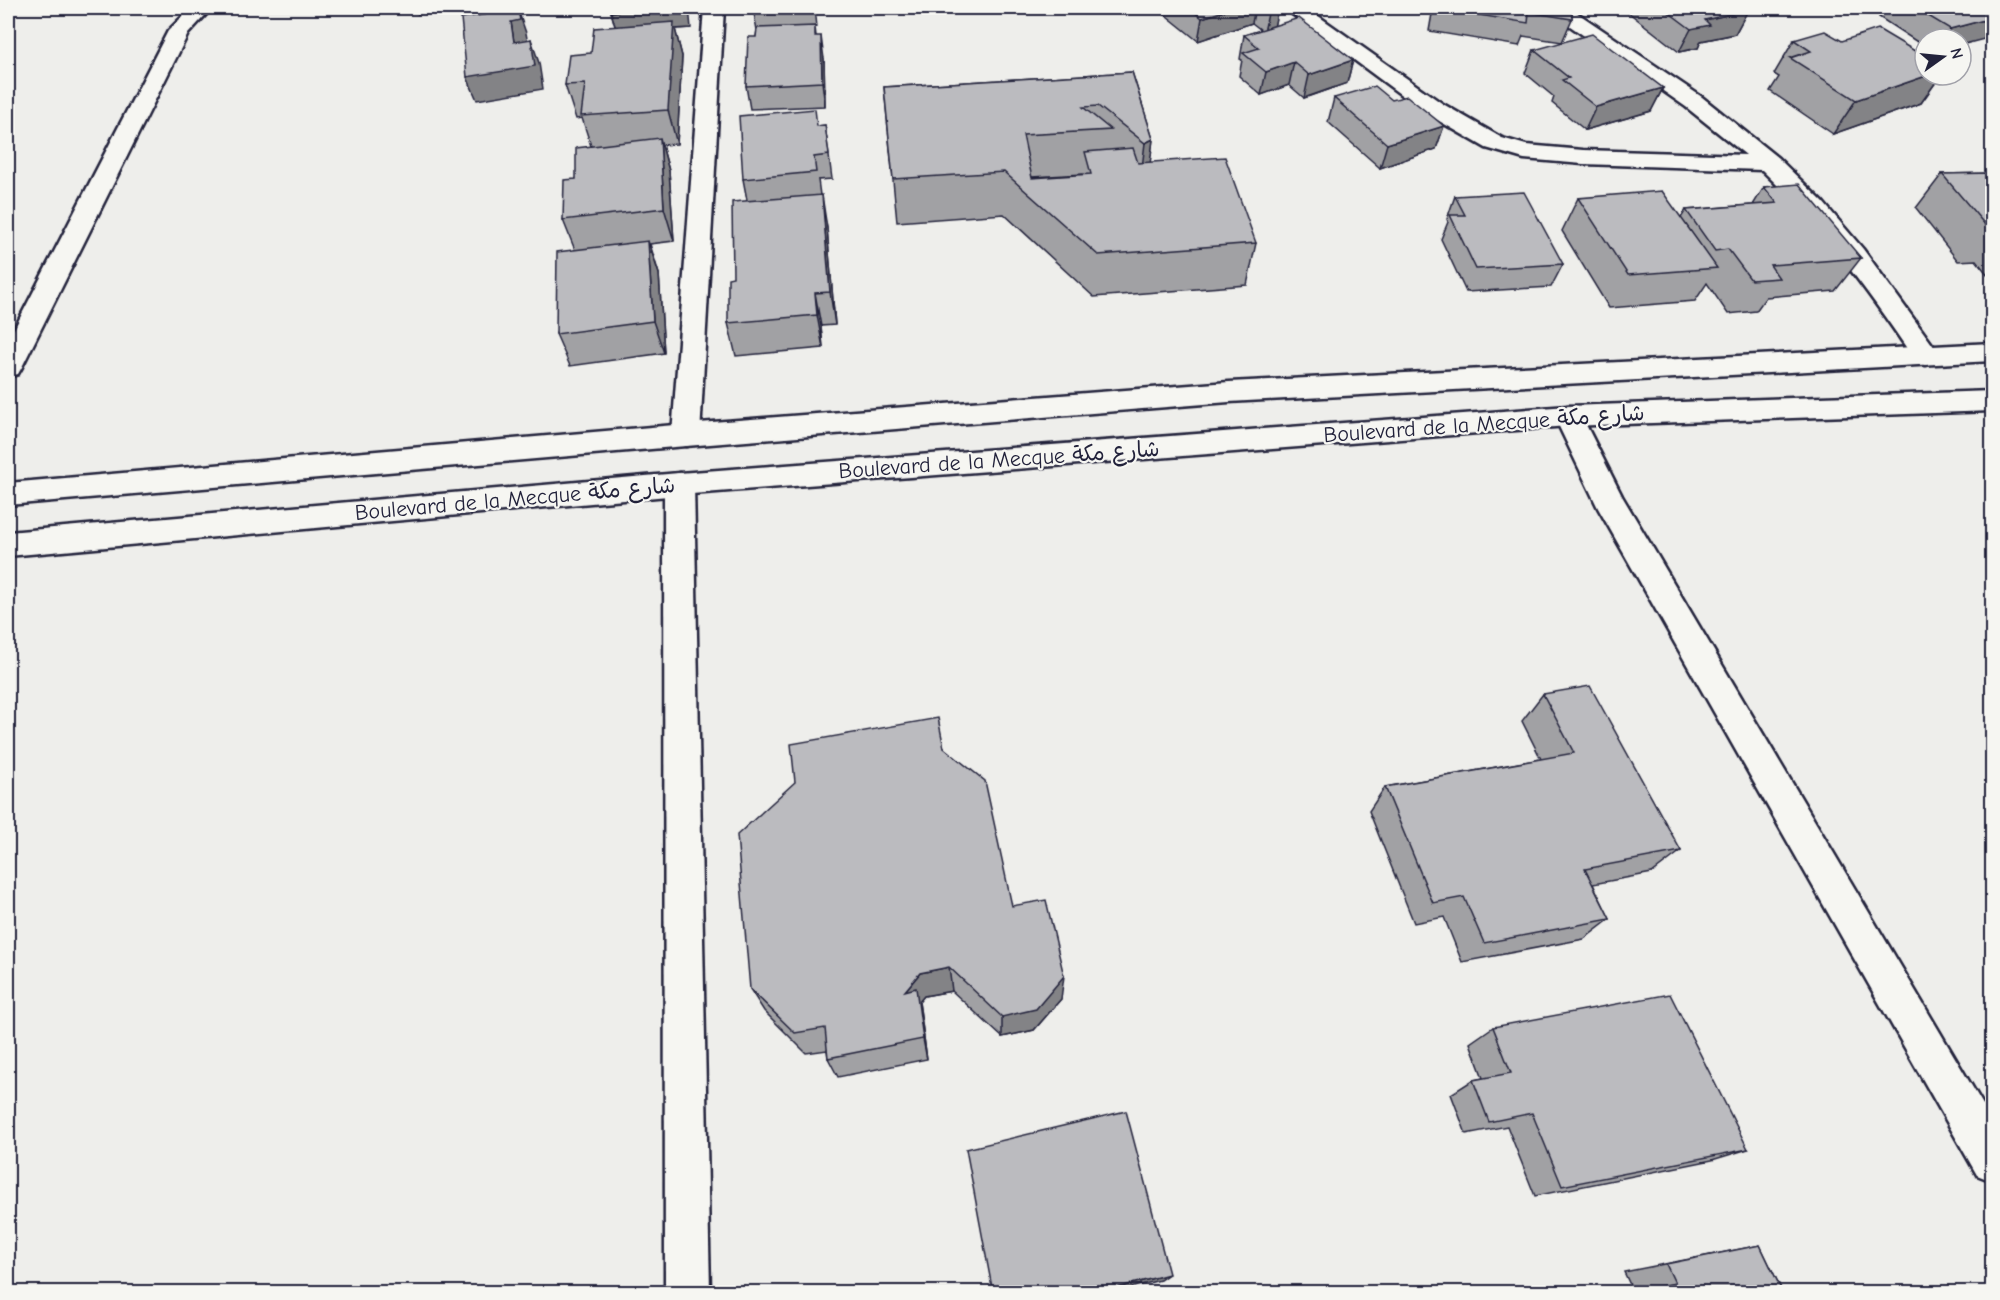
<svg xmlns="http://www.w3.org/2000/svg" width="2000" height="1300" font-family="'Comic Neue','Playpen Sans Arabic',sans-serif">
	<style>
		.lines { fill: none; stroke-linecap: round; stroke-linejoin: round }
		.minor-casing { stroke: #22223b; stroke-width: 5 }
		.major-casing { stroke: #22223b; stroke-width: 5 }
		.minor { fill: #f6f6f2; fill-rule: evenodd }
		.major { fill: #f6f6f2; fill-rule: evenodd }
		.wall { fill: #a1a1a4; stroke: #22223b; stroke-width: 1.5; fill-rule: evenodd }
		.shaded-wall { fill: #838386; stroke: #22223b; stroke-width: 1.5 }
		.building { fill: #bbbbbf; stroke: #22223b; stroke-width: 1.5 }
		.labels { text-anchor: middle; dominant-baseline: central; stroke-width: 4.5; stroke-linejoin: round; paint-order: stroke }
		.street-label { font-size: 22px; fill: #22223b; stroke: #f6f6f2 }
	</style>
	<rect width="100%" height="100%" fill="#eeeeeb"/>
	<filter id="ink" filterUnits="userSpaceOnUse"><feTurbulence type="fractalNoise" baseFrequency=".0167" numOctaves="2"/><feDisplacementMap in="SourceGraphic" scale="12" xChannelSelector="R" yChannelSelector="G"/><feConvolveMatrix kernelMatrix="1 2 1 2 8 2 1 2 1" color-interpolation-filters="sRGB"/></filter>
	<g filter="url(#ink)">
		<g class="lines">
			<g class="minor-casing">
				<g id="minor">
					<polygon points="191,8 212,8 188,34 22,367 18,374 8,377 8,341 168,31"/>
					<polygon points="704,8 724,8 700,435 696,443 686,446 676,443 672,435"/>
					<path d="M 1284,8 L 1307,8 L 1443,104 L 1502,138 L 1526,145 L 1583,150 L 1746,155 L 1686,107 L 1550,12 L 1547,8 L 1570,8 L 1702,97 L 1778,158 L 1823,202 L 1863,249 L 1940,355 L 1936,362 L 1926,365 L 1916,362 C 1870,293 1822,228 1762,170 L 1583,164 L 1524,159 L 1486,148 L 1427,114 Z"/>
					<polygon points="1568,406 1578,409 1622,496 1992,1120 1992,1181 1977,1175 1598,508 1554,416 1558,409"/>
					<polygon points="679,473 690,476 694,484 710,1292 665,1292 664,484 668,476"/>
				</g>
			</g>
			<g class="major-casing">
				<g id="major">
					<polygon points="1992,343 1992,361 1229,402 686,446 8,505 8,483 686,424 1229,382"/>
					<polygon points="1992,391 1992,411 1568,426 679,495 8,556 8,532 679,473 1568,406"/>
				</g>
			</g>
			<use href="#minor" class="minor"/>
			<use href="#major" class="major"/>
		</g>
		<g class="wall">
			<polygon points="410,8 435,8 418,14"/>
			<polygon points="753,8 815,8 817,27 815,27 816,36 824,59 825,106 750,109 746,86 756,37 757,30"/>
			<polygon points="1157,8 1278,8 1274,26 1353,60 1347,83 1304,98 1289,85 1261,95 1239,76 1242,60 1240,59 1244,35 1261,30 1252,23 1198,41"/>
			<polygon points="1433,8 1572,8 1572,19 1562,42 1523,36 1519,46 1429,31"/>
			<polygon points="1630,8 1744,8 1748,10 1735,34 1701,41 1698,48 1679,52 1628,12"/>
			<polygon points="1885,8 1992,8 1961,39 1925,39 1925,47 1879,17"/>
			<polygon points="611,12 691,28 675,29 682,56 677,144 662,145 669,171 674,241 650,244 659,274 664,353 570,366 556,334 575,250 563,220 576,179 591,146 582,118 576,119 565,85 615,26"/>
			<polygon points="1794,40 1842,41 1925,75 1941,75 1921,103 1833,134 1770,91 1779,77 1774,74"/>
			<polygon points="1534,50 1663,88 1651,111 1585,130 1552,103 1554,97 1525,73"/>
			<path d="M 1132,72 L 1153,139 L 1150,162 L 1256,243 L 1247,285 L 1094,297 L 1004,214 L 897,222 L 884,87 ZM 1083,174 L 1083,175 L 1032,178 L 1032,177 Z"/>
			<polygon points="1334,98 1392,100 1444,126 1436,149 1380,168 1328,122"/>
			<polygon points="825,125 832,179 818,180 820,195 827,228 835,325 821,326 823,348 736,356 728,323 747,200 743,179 817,126"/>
			<polygon points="1992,173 1992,280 1976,260 1958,261 1916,208 1942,174"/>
			<polygon points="1764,187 1861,258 1835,291 1766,297 1756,311 1728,314 1707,283 1695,301 1609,308 1562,231 1578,198 1681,218 1686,210 1753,205"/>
			<polygon points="1455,196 1563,264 1551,287 1466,292 1441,239 1448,222 1447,219"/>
			<polygon points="1543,694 1681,851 1652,873 1593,884 1610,919 1584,939 1462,962 1444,917 1414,923 1369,811 1385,787 1541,759 1522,721"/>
			<polygon points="944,748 1012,906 1061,999 1034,1030 1002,1037 952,991 924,996 919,1002 927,1059 838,1077 828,1058 827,1050 806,1053 764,1011 750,989"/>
			<polygon points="1493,1027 1748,1149 1712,1160 1535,1196 1507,1126 1466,1134 1451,1094 1473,1080 1483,1078 1470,1043"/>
			<polygon points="1760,1245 1783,1293 1616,1293 1632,1289 1624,1272"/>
		</g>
		<g class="shaded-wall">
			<polygon points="415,8 435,8 418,14"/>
			<polygon points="659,8 689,8 691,28 675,29 682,56 677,144 668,110 618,36 611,12"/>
			<polygon points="1233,8 1255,8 1252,23 1198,41 1202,18"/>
			<polygon points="1272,8 1278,8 1274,28 1264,32 1269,9"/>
			<polygon points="518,10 526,33 528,44 514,42 511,22"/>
			<polygon points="1748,10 1735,34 1701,41 1698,48 1679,52 1691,29 1705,20"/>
			<polygon points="1992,18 1992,37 1961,45 1961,39 1943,39 1950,29"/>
			<polygon points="821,36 824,59 825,106 822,82"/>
			<polygon points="531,39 539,63 543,89 477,100 467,77"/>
			<polygon points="1353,60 1347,83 1304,98 1309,75"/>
			<polygon points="1294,62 1289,85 1261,95 1266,72"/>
			<polygon points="1929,75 1941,75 1921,103 1833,134 1856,100"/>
			<polygon points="1663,88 1651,111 1585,130 1596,107"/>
			<polygon points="1444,126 1436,149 1380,168 1387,144"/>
			<polygon points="660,138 669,171 674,241 664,208"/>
			<polygon points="1153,139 1148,181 1140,185 1145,143"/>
			<polygon points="822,195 827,228 835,325 830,292"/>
			<polygon points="648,241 659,274 664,353 653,321"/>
			<polygon points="815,293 821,326 823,348 817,315"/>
			<polygon points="949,967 952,991 924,996 919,1002 927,1059 923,1039 905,991 920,973"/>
			<polygon points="1064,976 1061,999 1034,1030 1002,1037 1002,1017"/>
			<polygon points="1169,1274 1160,1280 1111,1293 1098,1293"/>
		</g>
		<g class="building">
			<polygon points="611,8 659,8 611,12"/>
			<polygon points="1189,8 1233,8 1202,18"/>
			<polygon points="1436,8 1572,8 1572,19 1529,12 1528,23"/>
			<polygon points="1663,8 1744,8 1748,10 1705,20 1710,25 1691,29"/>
			<polygon points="1915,8 1992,8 1992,18 1950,29"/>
			<polygon points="518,10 520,20 511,22 514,42 531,39 535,66 467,77 461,18"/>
			<polygon points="1299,18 1353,60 1309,75 1294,62 1266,72 1243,53 1259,48 1244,35"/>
			<polygon points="674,22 668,110 581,116 585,84 565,85 569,55 591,53 594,28"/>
			<polygon points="815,26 815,36 821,36 822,82 746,86 748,37 756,37 757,28"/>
			<polygon points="1878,29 1925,57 1925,75 1929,75 1856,100 1790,58 1811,51 1794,40 1825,31 1842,41"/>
			<polygon points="1592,34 1663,88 1596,107 1562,80 1569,78 1534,50"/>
			<polygon points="1132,72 1153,139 1145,143 1098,106 1083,107 1111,130 1023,135 1032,178 1091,174 1085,152 1133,148 1138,163 1225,157 1256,243 1098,255 1004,172 893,179 884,87"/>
			<polygon points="1375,86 1392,100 1407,96 1444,126 1387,144 1334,98"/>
			<polygon points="815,109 817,126 825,125 829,155 814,157 816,172 743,179 739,116"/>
			<polygon points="660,138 664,208 563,220 564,180 576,179 576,148"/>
			<polygon points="1992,173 1992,227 1987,227 1942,174"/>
			<polygon points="1799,184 1861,258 1770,265 1779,278 1751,280 1728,249 1715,251 1686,210 1777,203 1764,187"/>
			<polygon points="1662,191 1717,268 1628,275 1578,198"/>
			<polygon points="1524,192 1563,264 1476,269 1450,215 1465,215 1455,196"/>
			<polygon points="822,195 830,292 815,293 817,315 728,323 728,278 733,277 732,202"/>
			<polygon points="648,241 653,321 556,334 557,252"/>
			<polygon points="1590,686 1681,851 1585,869 1610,919 1484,943 1464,897 1433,903 1385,787 1574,753 1543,694"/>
			<polygon points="938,718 944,748 985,781 1012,906 1046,900 1064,976 1036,1009 1002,1017 949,967 920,973 905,991 916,988 923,1039 828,1058 825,1028 795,1033 750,989 737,835 795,782 791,744"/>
			<polygon points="1670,994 1748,1149 1562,1186 1532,1113 1489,1122 1473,1080 1511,1073 1493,1027"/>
			<polygon points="1126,1111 1169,1274 1098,1293 993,1293 966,1149"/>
			<polygon points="1760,1245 1783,1293 1630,1293 1675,1283 1666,1264"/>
		</g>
	</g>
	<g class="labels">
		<g class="street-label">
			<text transform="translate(1484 424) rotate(-4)">Boulevard de la Mecque شارع مكة</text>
			<text transform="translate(999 460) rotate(-4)">Boulevard de la Mecque شارع مكة</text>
			<text transform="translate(515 499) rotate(-5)">Boulevard de la Mecque شارع مكة</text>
		</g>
	</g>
	<rect width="2000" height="1300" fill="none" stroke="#f6f6f2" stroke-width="30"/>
	<rect x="15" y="15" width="1970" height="1270" fill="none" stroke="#22223b" stroke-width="2" filter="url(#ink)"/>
	<g transform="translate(1943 57) rotate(75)"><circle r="28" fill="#f6f6f2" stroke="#a1a1a9" stroke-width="1.5"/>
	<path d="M0-4.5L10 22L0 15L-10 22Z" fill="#22223b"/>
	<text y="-9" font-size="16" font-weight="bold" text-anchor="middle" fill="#22223b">N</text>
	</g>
</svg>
